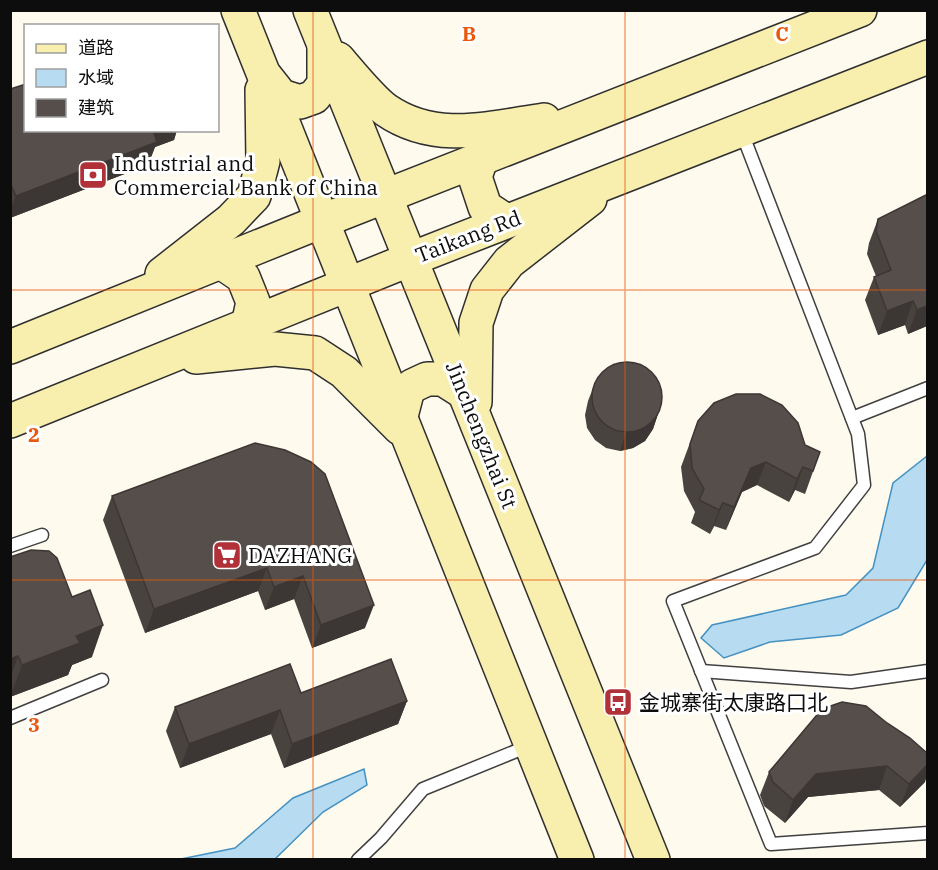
<svg xmlns="http://www.w3.org/2000/svg" width="938" height="870" font-family="'IBM Plex Serif','Noto Sans SC',serif">
	<style>
		.water { fill: #b7dcf1; stroke: #4591c1; stroke-width: 1.5 }
		.lines { fill: none; stroke-linecap: round; stroke-linejoin: round }
		.lane-casing { stroke: #404040; stroke-width: 15 }
		.secondary-casing { stroke: #2f2f2f; stroke-width: 36 }
		.lane { stroke: #fff; stroke-width: 12 }
		.secondary { stroke: #f8efaf; stroke-width: 33 }
		.wall { fill: #494340 }
		.shaded-wall { fill: #3c3734 }
		.building { fill: #554e4a; stroke: #3c3734; stroke-width: 1.5 }
		.grid { fill: none; stroke: #e8590c; stroke-width: 1.5; stroke-opacity: 0.55 }
		.labels { text-anchor: middle; dominant-baseline: central; stroke-width: 6; stroke-linejoin: round; paint-order: stroke }
		.poi-label { font-size: 21px; fill: #0d0d0d; stroke: #fff; text-anchor: start }
		.street-label { font-size: 21px; fill: #0d0d0d; stroke: #fff }
		.grid-label { font-size: 20px; text-anchor: middle; font-weight: bold; fill: #e8590c; stroke: #fff; stroke-width: 6; stroke-linejoin: round; paint-order: stroke }
	</style>
	<rect width="100%" height="100%" fill="#fefaee"/>
	<g class="water">
		<polygon points="927,456 927,560 898,608 841,635 770,642 724,658 701,638 712,625 846,595 873,568 893,483"/>
		<polygon points="364,769 367,785 323,812 275,859 181,859 235,848 293,798"/>
	</g>
	<g class="lines">
		<g class="lane-casing">
			<g id="lane">
				<polyline points="742,133 858,434 864,485 815,548 673,601 771,844 928,833"/>
				<polyline points="852,418 928,388"/>
				<polyline points="10,546 42,535"/>
				<polyline points="701,671 851,682 928,671"/>
				<polyline points="10,718 102,680"/>
				<polyline points="358,860 381,838 423,789 531,745"/>
			</g>
		</g>
		<g class="secondary-casing">
			<g id="secondary">
				<polyline points="238,10 577,860"/>
				<polyline points="310,10 653,860"/>
				<path d="M 338,59 C 350,73 372,100 386,110 C 435,144 490,128 544,120"/>
				<polyline points="266,77 281,96 300,102 314,97 324,84 324,49"/>
				<polyline points="481,159 475,177 485,207 506,221"/>
				<polyline points="221,262 243,277 253,302 248,325"/>
				<polyline points="162,274 231,220 254,196 263,161 262,90"/>
				<polyline points="10,347 322,221 860,10"/>
				<polyline points="196,357 275,349 315,353 344,372 400,428"/>
				<polyline points="475,402 476,323 487,290 509,262 590,199"/>
				<polyline points="401,416 407,393 412,386 427,379 443,379 465,393"/>
				<polyline points="10,421 411,259 928,57"/>
			</g>
		</g>
		<use href="#lane" class="lane"/>
		<use href="#secondary" class="secondary"/>
	</g>
	<g class="wall">
		<polygon points="10,89 26,130 177,130 174,140 155,147 148,165 10,218"/>
		<polygon points="878,219 927,326 908,334 905,325 878,335 865,300 874,277 876,276 867,254 869,243"/>
		<polygon points="595,383 659,411 653,429 645,441 633,448 620,451 606,448 595,440 587,428 585,415 588,401"/>
		<polygon points="698,421 805,445 820,452 805,494 795,490 789,502 757,485 742,492 726,530 714,526 710,534 691,523 695,512 684,491 681,467"/>
		<polygon points="255,443 365,628 312,648 294,599 265,610 258,591 145,633 103,520 112,496"/>
		<polygon points="10,557 92,657 72,665 68,675 10,697"/>
		<polygon points="301,693 407,701 398,724 284,768 271,734 180,768 166,731 175,707"/>
		<polygon points="822,709 925,782 900,807 879,790 808,797 785,823 764,806 760,795 769,772"/>
	</g>
	<g class="shaded-wall">
		<polygon points="151,130 177,130 174,140 155,147 148,165 10,218 10,210 16,196"/>
		<polygon points="913,301 905,325 878,335 887,311"/>
		<polygon points="927,306 927,326 908,334 917,310"/>
		<polygon points="659,411 653,429 645,441 633,448 620,451 626,433"/>
		<polygon points="766,462 757,485 742,492 726,530 734,507 751,468"/>
		<polygon points="803,467 795,490 789,502 797,479"/>
		<polygon points="723,503 714,526 710,534 719,510"/>
		<polygon points="267,568 258,591 145,633 154,609"/>
		<polygon points="303,576 294,599 265,610 274,587"/>
		<polygon points="374,605 365,628 312,648 321,625"/>
		<polygon points="103,625 92,657 72,665 68,675 10,697 22,665 76,636"/>
		<polygon points="18,656 10,678 10,659"/>
		<polygon points="407,701 398,724 284,768 292,744"/>
		<polygon points="280,710 271,734 180,768 189,744"/>
		<polygon points="927,765 927,776 925,782 900,807 909,784"/>
		<polygon points="887,766 879,790 808,797 785,823 793,800 816,774"/>
	</g>
	<g class="building">
		<polygon points="26,84 26,130 153,130 157,142 16,196 10,183 10,89"/>
		<polygon points="926,195 927,196 927,306 917,310 913,301 887,311 874,277 891,270 876,231 878,219"/>
		<circle cx="627" cy="397" r="35"/>
		<polygon points="736,394 760,394 782,405 798,423 805,445 820,452 813,471 803,467 797,479 766,462 751,468 734,507 723,503 719,510 699,500 704,489 692,468 690,444 698,421 714,403"/>
		<polygon points="255,443 285,450 311,462 325,474 374,605 321,625 303,576 274,587 267,568 154,609 112,496"/>
		<polygon points="31,550 49,551 57,558 72,597 90,590 103,625 76,636 80,643 22,665 18,656 10,659 10,557"/>
		<polygon points="391,659 407,701 292,744 280,710 189,744 175,707 290,664 301,693"/>
		<polygon points="842,702 866,706 887,723 910,738 927,753 927,765 909,784 887,766 816,774 793,800 773,782 769,772 822,709"/>
	</g>
	<path class="grid" d="M 313,10 L 313,860M 625,10 L 625,860M 10,290 L 928,290M 10,580 L 928,580"/>
	<defs>
		<g id="bank-square" transform="scale(1.5)"><rect x="-9" y="-9" width="18" height="18" rx="4" fill="#b13138" stroke="#fff"/><path d="M-6-4H6V4H-6ZM0-2.3a2.3 2.3 0 1 0 0 4.6a2.3 2.3 0 1 0 0-4.6Z" fill="#fff"/></g>
		<g id="supermarket-square" transform="scale(1.5)"><rect x="-9" y="-9" width="18" height="18" rx="4" fill="#b13138" stroke="#fff"/><path d="M-6-5.5h2.5l.6 2H6L4.5 2H-2.5L-4.4-4H-6ZM-1.5 3.2a1.3 1.3 0 1 0 .1 0ZM3 3.2a1.3 1.3 0 1 0 .1 0Z" fill="#fff"/></g>
		<g id="bus-square" transform="scale(1.5)"><rect x="-9" y="-9" width="18" height="18" rx="4" fill="#b13138" stroke="#fff"/><path d="M-5-6H5V4H4V6H2V4H-2V6H-4V4H-5ZM-3.5-4V0h7V-4ZM-3.5 1.2v1.5H-2V1.2ZM2 1.2v1.5H3.5V1.2Z" fill="#fff"/></g>
	</defs>
	<g fill-rule="evenodd">
		<use href="#bank-square" x="93" y="175"/>
		<use href="#supermarket-square" x="227" y="555"/>
		<use href="#bus-square" x="618" y="702"/>
	</g>
	<g class="labels">
		<g class="poi-label">
			<text x="114" y="163">Industrial and<tspan x="114" dy="24">Commercial Bank of China</tspan></text>
			<text x="248" y="555">DAZHANG</text>
			<text x="639" y="702">金城寨街太康路口北</text>
		</g>
		<g class="street-label">
			<text transform="translate(468 236) rotate(-21)">Taikang Rd</text>
			<text transform="translate(482 435) rotate(68)">Jinchengzhai St</text>
		</g>
	</g>
	<g class="grid-label">
		<text x="469" y="41">B</text>
		<text x="782" y="41">C</text>
		<text x="34" y="442">2</text>
		<text x="34" y="732">3</text>
	</g>
	<rect width="938" height="870" fill="none" stroke="#0d0d0d" stroke-width="24"/>
	<rect x="24" y="24" width="195" height="108" fill="#ffffff" stroke="#9e9e9e" stroke-width="1.5"/>
	<rect x="36" y="44" width="30" height="9" fill="#f8efaf" stroke="#9e9e9e" stroke-width="1.5"/>
	<text x="78" y="54" font-size="18" fill="#0d0d0d">道路</text>
	<rect x="36" y="69" width="30" height="18" fill="#b7dcf1" stroke="#9e9e9e" stroke-width="1.5"/>
	<text x="78" y="84" font-size="18" fill="#0d0d0d">水域</text>
	<rect x="36" y="99" width="30" height="18" fill="#554e4a" stroke="#9e9e9e" stroke-width="1.5"/>
	<text x="78" y="114" font-size="18" fill="#0d0d0d">建筑</text>
</svg>
